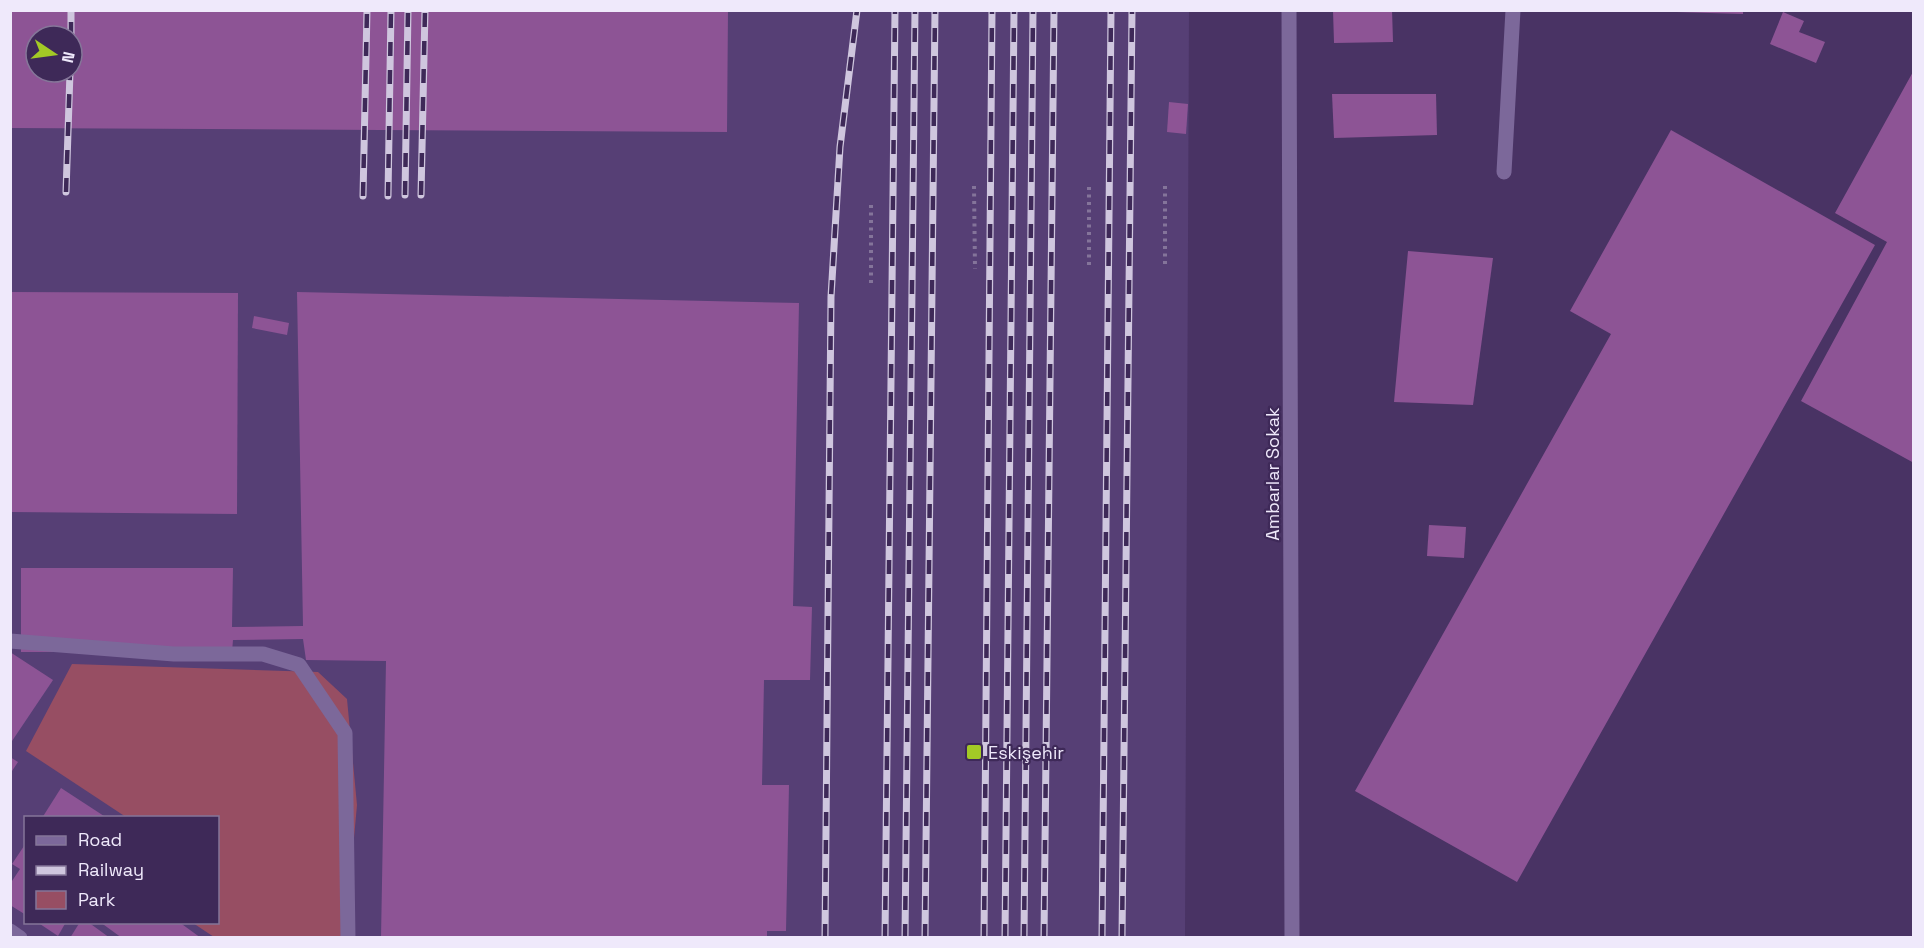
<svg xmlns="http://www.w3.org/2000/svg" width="1924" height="948" font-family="'Space Grotesk',sans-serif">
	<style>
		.built { fill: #563f75; fill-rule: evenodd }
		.green { fill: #974e63 }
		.building { fill: #8d5495; fill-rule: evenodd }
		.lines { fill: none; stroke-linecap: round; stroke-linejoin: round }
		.path { stroke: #84749a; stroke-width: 4; stroke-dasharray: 3 4.5; stroke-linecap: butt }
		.lane { stroke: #7c689a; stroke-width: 15 }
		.street { stroke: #7c689a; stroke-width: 15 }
		.rail-casing { stroke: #cfc6de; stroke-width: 7 }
		.rail { stroke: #3e2958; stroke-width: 4.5; stroke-dasharray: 14; stroke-linecap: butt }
		.poi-dot { fill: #a3c926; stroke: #3e2958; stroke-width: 2 }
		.labels { text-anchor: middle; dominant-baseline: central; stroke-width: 4.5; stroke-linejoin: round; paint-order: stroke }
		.street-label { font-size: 18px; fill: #efe9fb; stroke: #3e2958 }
		.poi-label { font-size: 18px; fill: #efe9fb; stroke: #3e2958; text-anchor: start }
	</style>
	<rect width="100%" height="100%" fill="#493364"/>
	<path class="built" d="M 10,11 L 1189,11 L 1185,937 L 11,937 ZM 36,36 L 72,36 L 72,72 L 36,72 ZM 26,818 L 218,818 L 218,922 L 26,922 Z"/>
	<polygon class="green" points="72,664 318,672 347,699 357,805 345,937 214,937 193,923 218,922 218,818 126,817 26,751"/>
	<g class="building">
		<path d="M 10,10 L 728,10 L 727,132 L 10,128 ZM 36,36 L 72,36 L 72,72 L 36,72 Z"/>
		<polygon points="1333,10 1392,10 1393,42 1334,43"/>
		<polygon points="1676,10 1743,10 1743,14 1676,12"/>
		<polygon points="1783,12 1804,21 1799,32 1825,42 1816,63 1770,44"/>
		<polygon points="1914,70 1914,463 1801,401 1887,242 1835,213"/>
		<polygon points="1332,94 1436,94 1437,135 1334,138"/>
		<polygon points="1169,102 1188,104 1186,134 1167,132"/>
		<polygon points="1671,130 1875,245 1517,882 1355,791 1611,334 1570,311"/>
		<polygon points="1408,251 1493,258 1473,405 1394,402"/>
		<polygon points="10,292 238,293 237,514 10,512"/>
		<polygon points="297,292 799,303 793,606 812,607 810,680 764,680 762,785 789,785 786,931 767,931 767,938 381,938 386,661 306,660 303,639 233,640 232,652 21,652 21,568 233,568 232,627 303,626"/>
		<polygon points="254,316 289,323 287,335 252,328"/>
		<polygon points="1429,525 1466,527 1464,558 1427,556"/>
		<polygon points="10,652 53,680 10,744"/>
		<polygon points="10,757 18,762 10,774"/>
		<polygon points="61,788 107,818 42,818"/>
		<polygon points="26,843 26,915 10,905 10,884 20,869 12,864"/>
		<polygon points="37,922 66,922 58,936"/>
		<polygon points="80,922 88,922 110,938 70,938"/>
		<polygon points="100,922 179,922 201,938 122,938"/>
	</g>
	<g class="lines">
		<g class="path">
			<polyline points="974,186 975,269"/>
			<polyline points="1165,264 1165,182"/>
			<polyline points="1089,265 1089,183"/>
			<polyline points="871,283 871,201"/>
		</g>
		<g class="lane">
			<polyline points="1504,172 1513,10"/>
			<polyline points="10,931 20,938"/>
		</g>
		<g class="street">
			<polyline points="1289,10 1292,938"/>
			<polyline points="10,641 174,654 263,654 299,665 345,733 348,938"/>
		</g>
		<g class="rail-casing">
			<g id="rail">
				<polyline points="71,36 71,10"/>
				<polyline points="66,192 70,72"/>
				<polyline points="405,195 408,10"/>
				<polyline points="421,195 425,10"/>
				<polyline points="363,196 367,10"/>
				<polyline points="388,196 391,10"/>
				<polyline points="825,938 831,297 840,147 857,10"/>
				<polyline points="885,938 895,10"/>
				<polyline points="905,938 915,10"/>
				<polyline points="925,938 935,10"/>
				<polyline points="984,938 992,10"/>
				<polyline points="1005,938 1014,10"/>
				<polyline points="1024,938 1033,10"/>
				<polyline points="1044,938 1054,10"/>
				<polyline points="1102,938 1111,10"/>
				<polyline points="1122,938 1132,10"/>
			</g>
		</g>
		<use href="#rail" class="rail"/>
	</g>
	<rect class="poi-dot" x="966" y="744" width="16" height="16" rx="3"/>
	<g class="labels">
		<g class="street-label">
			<text transform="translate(1272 474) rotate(-90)">Ambarlar Sokak</text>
		</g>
		<g class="poi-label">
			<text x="988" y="752">Eskişehir</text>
		</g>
	</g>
	<rect width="1924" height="948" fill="none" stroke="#efe9fb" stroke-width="24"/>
	<rect x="24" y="816" width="195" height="108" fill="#3e2958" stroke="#857699" stroke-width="1.5"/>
	<rect x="36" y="836" width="30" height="9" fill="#7c689a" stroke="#857699" stroke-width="1.5"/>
	<text x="78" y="846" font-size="18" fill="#efe9fb">Road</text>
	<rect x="36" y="866" width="30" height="9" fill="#cfc6de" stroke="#857699" stroke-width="1.5"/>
	<text x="78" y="876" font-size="18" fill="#efe9fb">Railway</text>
	<rect x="36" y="891" width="30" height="18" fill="#974e63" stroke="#857699" stroke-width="1.5"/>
	<text x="78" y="906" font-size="18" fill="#efe9fb">Park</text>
	<g transform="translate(54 54) rotate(103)"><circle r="28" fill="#3e2958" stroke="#857699" stroke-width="1.5"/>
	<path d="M0-4.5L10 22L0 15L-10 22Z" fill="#a3c926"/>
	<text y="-9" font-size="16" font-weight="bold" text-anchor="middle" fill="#efe9fb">N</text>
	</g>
</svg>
